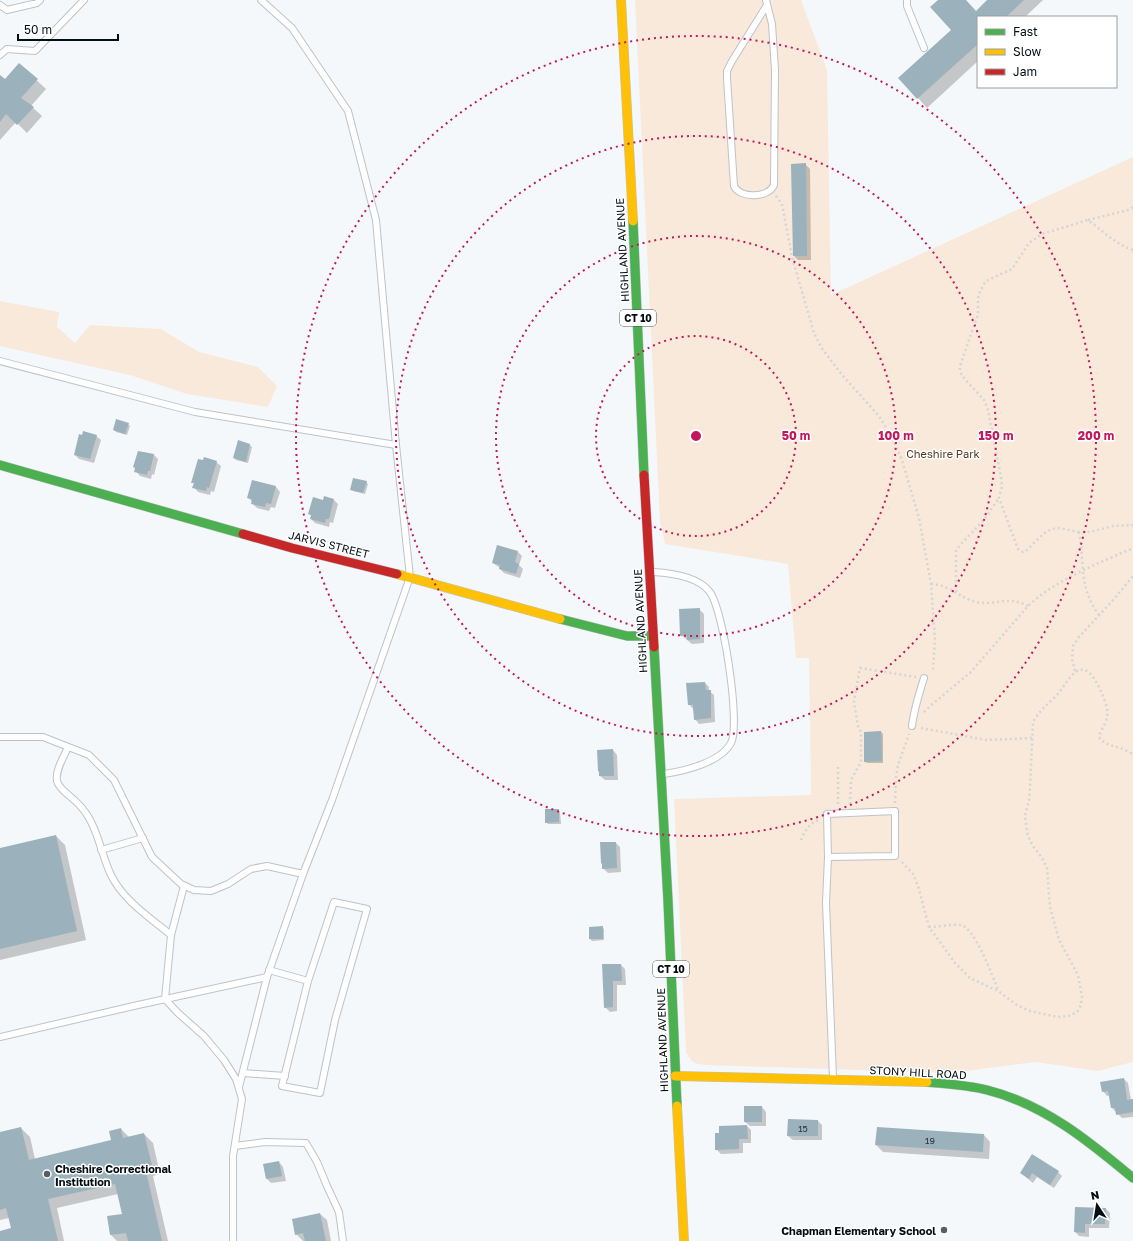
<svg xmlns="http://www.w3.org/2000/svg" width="1133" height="1241" font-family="'Golos Text',sans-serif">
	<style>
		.green { fill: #f8e9da }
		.shadow { fill: #0003 }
		.building { fill: #9bb1bc }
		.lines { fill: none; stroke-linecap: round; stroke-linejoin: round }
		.lane-casing { stroke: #bdc3c7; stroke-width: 8 }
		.fast-casing { stroke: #bdc3c7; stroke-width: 10 }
		.slow-casing { stroke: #bdc3c7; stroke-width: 10 }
		.jam-casing { stroke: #bdc3c7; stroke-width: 10 }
		.path { stroke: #d4d5d5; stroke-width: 2.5; stroke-dasharray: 2 3; stroke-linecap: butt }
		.lane { stroke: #fefefe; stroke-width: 6 }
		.fast { stroke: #4caf50; stroke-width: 9 }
		.slow { stroke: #ffc107; stroke-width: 9 }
		.jam { stroke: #c62828; stroke-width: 9 }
		.ring { fill: none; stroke: #c2185b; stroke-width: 2; stroke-dasharray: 2 4 }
		.poi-dot { fill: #585f63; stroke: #fff; stroke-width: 1.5 }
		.labels { text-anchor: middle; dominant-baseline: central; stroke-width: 3; stroke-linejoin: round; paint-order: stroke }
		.number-label { font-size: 9px; fill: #2a363c }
		.shield { fill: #fff; stroke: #4f5659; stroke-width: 1 }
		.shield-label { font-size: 10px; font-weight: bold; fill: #040d12 }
		.street-label { font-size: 11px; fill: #040d12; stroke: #fff }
		.park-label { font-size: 11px; fill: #53381a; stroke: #fff }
		.poi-label { font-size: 11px; font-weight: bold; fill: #040d12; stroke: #fff; text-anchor: start }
		.centre { fill: #c2185b; stroke: #fff; stroke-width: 2 }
		.ring-label { font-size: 12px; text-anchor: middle; font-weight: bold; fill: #c2185b; stroke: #fff; stroke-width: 3; stroke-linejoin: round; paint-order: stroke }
	</style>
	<rect width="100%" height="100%" fill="#f5f8fa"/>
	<g class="green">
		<path d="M 635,0 L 801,0 L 827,70 L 831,295 L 1133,157 L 1133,1062 L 1098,1071 L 1035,1062 L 950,1073 L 706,1065 C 694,1064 692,1063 686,1052 L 674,799 L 811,795 L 809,658 L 796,658 L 788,564 L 665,544 L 660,521 Z"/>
		<polygon points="0,301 59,312 57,327 75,343 90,325 161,329 199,352 258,367 277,386 268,407 187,394 130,375 0,346"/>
	</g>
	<g class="shadow">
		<polygon points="940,0 965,0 976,12 989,0 1043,0 1025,17 978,17 978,61 927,108 900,78 953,30"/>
		<polygon points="20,65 46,89 31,106 42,116 27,133 16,122 0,140 0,76 5,81"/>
		<polygon points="805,164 810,169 811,260 798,260 794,256"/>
		<polygon points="128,424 130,426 127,435 116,432 114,430"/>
		<polygon points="96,436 101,440 94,463 79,459 75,455"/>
		<polygon points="239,441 250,445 252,447 248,463 236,460 234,458"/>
		<polygon points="143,452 154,455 158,459 154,475 152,474 151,479 140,476 136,471"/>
		<polygon points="216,462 221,466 214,492 211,491 210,495 198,492 194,487 195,484 193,482"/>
		<polygon points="253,481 276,487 280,492 275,508 271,507 269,511 257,508 252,503 253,502 248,498"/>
		<polygon points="366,482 368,484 365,494 353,491 352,489"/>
		<polygon points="334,500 338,504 333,523 330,522 329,527 315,523 311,519 312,516 309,514 324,501"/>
		<polygon points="518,552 522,556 519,565 523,569 520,578 504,573 500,569 500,568 493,563"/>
		<polygon points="699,609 704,614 704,643 692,644 681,635"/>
		<polygon points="705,683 709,687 709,691 714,695 715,722 699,724 695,719 693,709 689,704"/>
		<polygon points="881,732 883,734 883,763 867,763 865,761"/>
		<polygon points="613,750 617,755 618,780 605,780 600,776"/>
		<polygon points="559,810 560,812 561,824 548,824 546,822"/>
		<polygon points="56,836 65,845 86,940 0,960 0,849"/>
		<polygon points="616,843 620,847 621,872 608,873 603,868"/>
		<polygon points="602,927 604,929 604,940 592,941 590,939"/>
		<polygon points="603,965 621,965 625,969 626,985 617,985 617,1011 610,1012 605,1007"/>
		<polygon points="1124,1079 1128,1083 1131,1100 1133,1100 1133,1117 1122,1118 1112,1108 1110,1095 1107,1096 1103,1091"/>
		<polygon points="762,1107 766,1112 766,1126 750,1126 745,1122"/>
		<polygon points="818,1121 822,1125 822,1140 793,1140 788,1136"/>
		<polygon points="747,1126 751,1130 751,1143 743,1143 743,1153 721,1154 716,1149"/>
		<polygon points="21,1128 30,1137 35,1159 112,1141 121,1129 129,1137 144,1134 153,1143 160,1174 153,1176 168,1241 117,1241 111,1235 123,1215 118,1194 57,1208 64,1241 0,1241 0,1232 12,1229 9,1218 0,1220 0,1133"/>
		<polygon points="984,1135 990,1142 989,1159 883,1152 876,1145"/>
		<polygon points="279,1162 283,1167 286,1181 271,1183 267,1179 264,1165"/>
		<polygon points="1058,1172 1062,1176 1054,1188 1037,1177 1033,1183 1021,1173"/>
		<polygon points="1076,1208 1106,1209 1110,1213 1109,1228 1089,1228 1089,1237 1079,1236 1075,1232"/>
		<polygon points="320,1214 327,1220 331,1241 303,1241 296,1234"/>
	</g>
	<g class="building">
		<polygon points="938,0 966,0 976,11 987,0 1024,0 1006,17 978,17 978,44 917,99 898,78 951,30 930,7"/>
		<polygon points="19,63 38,79 21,98 34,107 17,125 6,114 0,122 0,75 5,79"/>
		<polygon points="806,163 807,256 793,256 791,164"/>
		<polygon points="116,419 129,423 125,434 113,430"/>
		<polygon points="83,431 97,435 90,459 74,455 79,434 82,435"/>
		<polygon points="238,440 250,444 246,462 233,458"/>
		<polygon points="138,451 154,454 150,471 148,471 147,475 134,472 135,468 133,467"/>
		<polygon points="204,457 217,461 209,488 207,487 206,491 192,488 194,483 191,483 198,459 203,460"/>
		<polygon points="353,478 367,481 363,493 350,490"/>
		<polygon points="252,480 276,486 271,504 266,503 265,507 251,504 252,499 247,498"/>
		<polygon points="324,496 334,499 329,519 326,519 325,523 310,519 311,515 308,514 313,497 323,500"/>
		<polygon points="497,545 518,551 515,562 519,564 516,574 499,569 500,565 492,563"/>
		<polygon points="700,608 700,639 687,640 687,635 680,636 679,609"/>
		<polygon points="705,682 706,690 711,690 711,718 694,720 693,705 688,705 686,683"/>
		<polygon points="881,731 882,761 864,762 864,732"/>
		<polygon points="613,749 614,776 599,776 599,772 598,771 597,750"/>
		<polygon points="545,809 559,809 559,822 545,823"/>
		<polygon points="56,835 77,931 0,949 0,848"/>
		<polygon points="600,842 616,842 617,868 602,869 602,864 601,863"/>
		<polygon points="603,926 603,939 589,939 589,927"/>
		<polygon points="602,964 621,964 622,981 613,981 613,1007 604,1008"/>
		<polygon points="1124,1078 1127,1100 1133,1099 1133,1112 1116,1115 1115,1108 1111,1108 1108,1091 1102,1092 1100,1082"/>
		<rect x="744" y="1106" width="18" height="16"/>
		<polygon points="788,1119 818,1120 818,1136 787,1136"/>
		<polygon points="747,1125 748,1139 739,1139 739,1149 715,1150 715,1133 719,1133 719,1126"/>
		<polygon points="21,1127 29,1160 111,1140 109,1131 121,1128 123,1138 144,1133 152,1165 145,1167 162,1241 128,1241 126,1233 110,1235 107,1216 122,1214 115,1184 48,1199 58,1241 0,1241 0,1231 11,1228 6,1208 0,1210 0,1132"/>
		<polygon points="877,1127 984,1134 983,1152 875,1145"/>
		<polygon points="1032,1154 1059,1171 1050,1185 1032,1173 1029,1179 1020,1173"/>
		<polygon points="279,1161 282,1176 266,1179 263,1164"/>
		<polygon points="1075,1207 1106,1208 1105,1224 1085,1224 1085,1233 1074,1232"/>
		<polygon points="320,1213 326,1241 305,1241 303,1233 295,1235 292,1219"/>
	</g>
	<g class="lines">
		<g class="lane-casing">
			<g id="lane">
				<path d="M 766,0 L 772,24 L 775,70 L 774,185 C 769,198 740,199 734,186 L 727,78 L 727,71 L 732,61 L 767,5"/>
				<polyline points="907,0 907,6 924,48"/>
				<polyline points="0,5 7,10 37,3 40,0"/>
				<polyline points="0,55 7,49 35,51 84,0"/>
				<polyline points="0,361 195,412 396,445"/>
				<path d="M 653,572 C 671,573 697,576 709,591 C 723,606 741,725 731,743 C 721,762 685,771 664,774"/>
				<path d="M 912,726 C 914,709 919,694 924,678"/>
				<polyline points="0,737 43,737 89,755 114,780 152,857 181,884 194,890 211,891 228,884 251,869 267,866 303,874"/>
				<path d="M 68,747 C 64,757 55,770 57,781 C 59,789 68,794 73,799 C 79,804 85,811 89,818 C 99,835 102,856 111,875 C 123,900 149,917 171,935"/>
				<polyline points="101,850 143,838"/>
				<polyline points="828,857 895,856 895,811 827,814 828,857 826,903 833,1078"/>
				<polyline points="184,886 171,935 165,999 178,1013 204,1036 224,1060 236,1079 242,1099 233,1156 233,1241"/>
				<polyline points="269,970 308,981 334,902 367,909 335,1020 320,1093 282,1086 308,981"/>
				<polyline points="0,1037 138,1005 267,977 303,874 332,800 410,577 396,445 376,220 348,111 292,28 261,0"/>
				<polyline points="243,1073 285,1076"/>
				<polyline points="239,1087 267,977"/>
				<polyline points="235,1146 265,1142 306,1143 317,1162 327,1186 339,1212 343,1241"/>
			</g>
		</g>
		<g class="fast-casing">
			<g id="fast">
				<polyline points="633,221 644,475"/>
				<polyline points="0,465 243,534"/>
				<polyline points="560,619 627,636 653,636"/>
				<polyline points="654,647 668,901 677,1106"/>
				<path d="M 927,1082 C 947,1084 967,1085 987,1090 C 1044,1104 1090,1142 1133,1178"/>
			</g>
		</g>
		<g class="slow-casing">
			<g id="slow">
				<polyline points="621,0 633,221"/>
				<polyline points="397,574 560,619"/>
				<polyline points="675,1076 927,1082"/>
				<polyline points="677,1106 684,1241"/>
			</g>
		</g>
		<g class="jam-casing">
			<g id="jam">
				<polyline points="644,475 654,647"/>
				<polyline points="243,534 292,548 397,574"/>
			</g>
		</g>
		<g class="path">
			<polyline points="776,196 782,204 792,257 814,333 821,347 842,375 879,416 893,439 902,460 919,518 931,584 935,640 933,669 930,671"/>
			<polyline points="1088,220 1128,210 1133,207"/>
			<path d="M 1133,250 C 1115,244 1103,231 1088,220 L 1042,234 L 1029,243 L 1012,269 L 986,281 L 980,291 L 978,298 L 978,315 L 971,334 L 960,366 L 960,371 L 962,376 L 984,400 L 988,410 L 1001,477 L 1002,486 L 999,498 L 1018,549 L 1023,552 L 1026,551 L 1043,534 L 1052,529 L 1059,528 L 1079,532 L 1090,532 L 1113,526 L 1133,525"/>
			<path d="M 1079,532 C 1085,564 1078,586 1099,615"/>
			<path d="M 931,584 C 948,584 960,598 976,602 C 995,606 1007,595 1028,606"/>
			<polyline points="956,592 956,551 960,545 983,521 999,498"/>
			<polyline points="1075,671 1072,659 1073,646 1079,637 1114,599 1133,576"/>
			<path d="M 924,712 L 930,706 L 970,673 L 1028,606 C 1057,579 1097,564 1133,548"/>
			<polyline points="921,728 986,740 1032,738"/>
			<polyline points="838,767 838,805"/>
			<polyline points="895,803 896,778 898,765 909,734"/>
			<polyline points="850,804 851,780 861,762 861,732 858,726 854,702 860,668 916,677"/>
			<path d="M 801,840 C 805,831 809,823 819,820"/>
			<path d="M 902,862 L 913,874 L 918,886 L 929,927 L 955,963 L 970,978 L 998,991 L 1017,1005 L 1030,1011 L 1058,1017 L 1069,1016 L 1077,1012 L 1081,1005 L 1082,997 L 1078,975 L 1059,940 L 1050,907 L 1047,868 L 1042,858 L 1033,846 L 1028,836 L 1026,825 L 1025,815 L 1029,801 L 1030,787 L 1033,722 C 1039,711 1048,704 1057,695 C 1071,678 1081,652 1099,687 C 1103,696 1109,707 1107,717 C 1106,724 1101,729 1099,737 C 1105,745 1111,745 1120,748 C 1124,749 1129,752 1133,754"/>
			<path d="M 929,927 C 939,927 951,924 961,925 C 975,928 993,977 998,990"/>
		</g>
		<use href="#lane" class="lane"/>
		<use href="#fast" class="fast"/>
		<use href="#slow" class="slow"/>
		<use href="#jam" class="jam"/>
	</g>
	<g class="ring">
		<circle cx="696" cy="436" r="100"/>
		<circle cx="696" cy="436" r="200"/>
		<circle cx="696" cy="436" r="300"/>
		<circle cx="696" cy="436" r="400"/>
	</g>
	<g class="poi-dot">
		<circle cx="47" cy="1174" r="4"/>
		<circle cx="944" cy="1230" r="4"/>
	</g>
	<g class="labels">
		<g class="number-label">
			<text x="803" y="1128">15</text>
			<text x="930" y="1140">19</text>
		</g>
		<g class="shield">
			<rect x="620" y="310" width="36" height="16" rx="3"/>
			<rect x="653" y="961" width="36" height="16" rx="3"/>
		</g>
		<g class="shield-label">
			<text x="638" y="318">CT 10</text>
			<text x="671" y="969">CT 10</text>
		</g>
		<g class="street-label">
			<text transform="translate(622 250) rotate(-93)">HIGHLAND AVENUE</text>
			<text transform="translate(329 544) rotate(14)">JARVIS STREET</text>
			<text transform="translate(640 621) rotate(-93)">HIGHLAND AVENUE</text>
			<text transform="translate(662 1040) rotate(-92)">HIGHLAND AVENUE</text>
			<text transform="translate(918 1072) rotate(3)">STONY HILL ROAD</text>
		</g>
		<g class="park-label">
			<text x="943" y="453">Cheshire Park</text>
		</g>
		<g class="poi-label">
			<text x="55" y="1168">Cheshire Correctional<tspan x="55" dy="13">Institution</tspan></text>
			<text x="936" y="1230" text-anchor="end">Chapman Elementary School</text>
		</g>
	</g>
	<circle cx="696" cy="436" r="6" class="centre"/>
	<g class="ring-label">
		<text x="796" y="440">50 m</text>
		<text x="896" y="440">100 m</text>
		<text x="996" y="440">150 m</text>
		<text x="1096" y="440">200 m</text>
	</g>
	<rect x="977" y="16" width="140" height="72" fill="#ffffff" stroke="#9b9ea0"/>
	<rect x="985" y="29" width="20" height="6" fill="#4caf50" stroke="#9b9ea0"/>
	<text x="1013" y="36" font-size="12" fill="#040d12">Fast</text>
	<rect x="985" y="49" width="20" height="6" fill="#ffc107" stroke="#9b9ea0"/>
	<text x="1013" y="56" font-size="12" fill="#040d12">Slow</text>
	<rect x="985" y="69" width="20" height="6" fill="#c62828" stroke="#9b9ea0"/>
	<text x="1013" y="76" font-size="12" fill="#040d12">Jam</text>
	<g transform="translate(1097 1205) rotate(348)" stroke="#ffffff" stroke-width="3" paint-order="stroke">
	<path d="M0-3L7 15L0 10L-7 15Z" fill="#040d12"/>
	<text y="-6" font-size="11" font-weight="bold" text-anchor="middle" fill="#040d12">N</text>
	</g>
	<path d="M18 34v6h100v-6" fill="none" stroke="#040d12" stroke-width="2"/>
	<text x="24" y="34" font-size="12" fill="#040d12" stroke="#ffffff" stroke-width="3" paint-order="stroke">50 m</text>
</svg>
